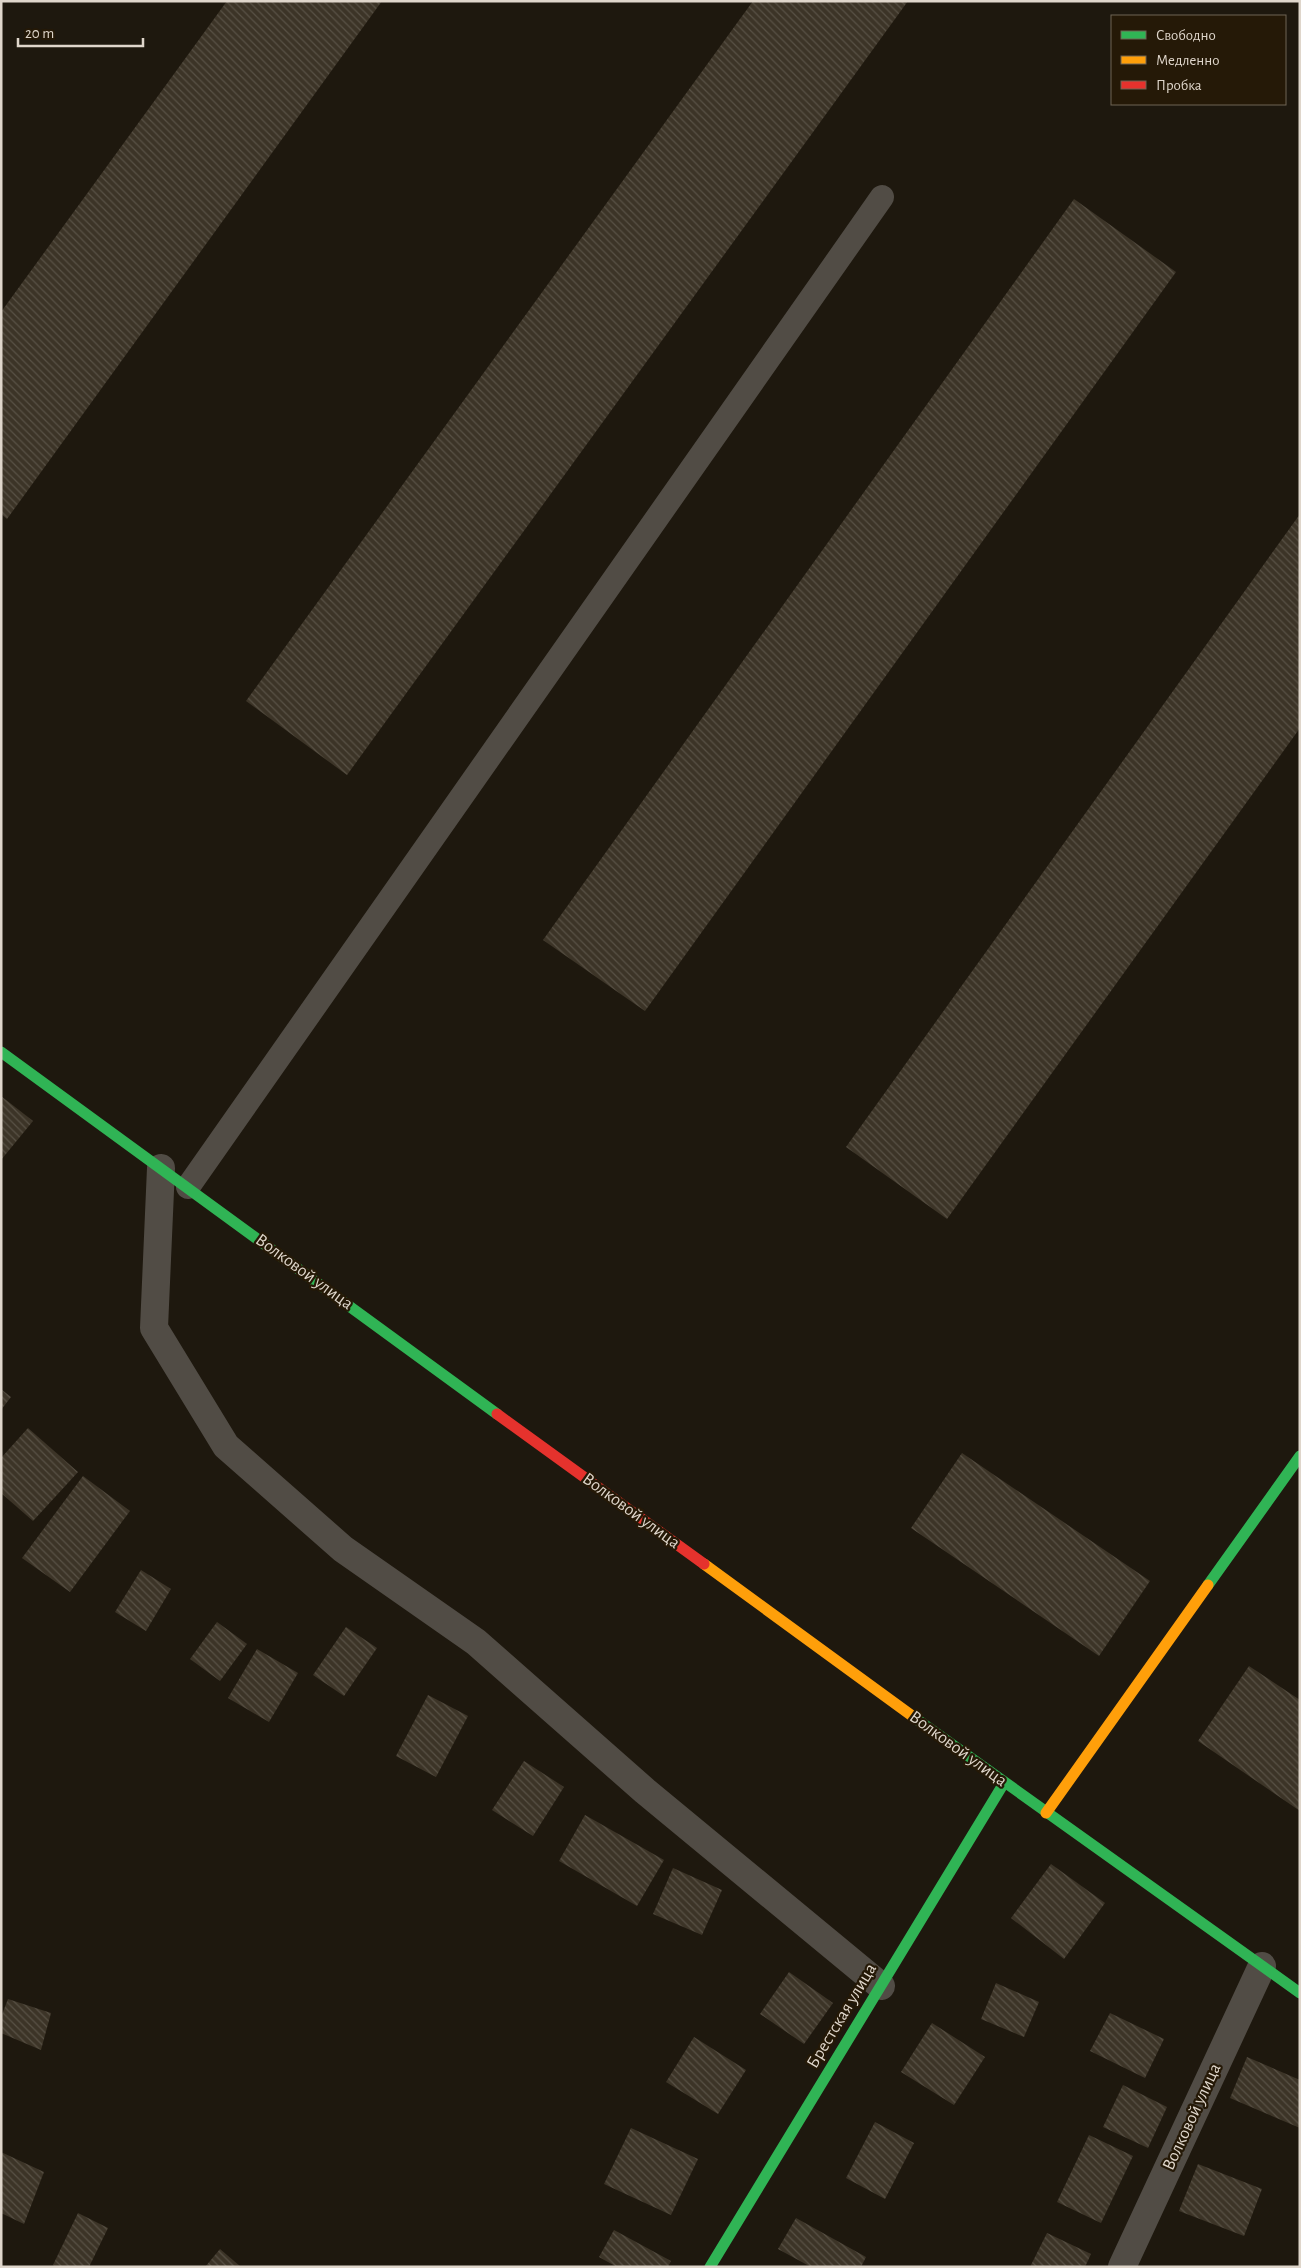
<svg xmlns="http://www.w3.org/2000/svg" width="1301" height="2268" font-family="'Alegreya Sans',sans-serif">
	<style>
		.building { fill: url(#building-back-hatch) }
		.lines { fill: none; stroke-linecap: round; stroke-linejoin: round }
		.lane { stroke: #514c45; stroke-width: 24 }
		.street { stroke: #514c45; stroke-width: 28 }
		.fast { stroke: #30b455; stroke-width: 11 }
		.slow { stroke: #ff9f0a; stroke-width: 11 }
		.jam { stroke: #e5322d; stroke-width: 11 }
		.labels { text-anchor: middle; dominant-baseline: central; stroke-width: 4.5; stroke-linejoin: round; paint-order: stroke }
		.street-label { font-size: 18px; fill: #dfd6cb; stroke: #251907 }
	</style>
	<defs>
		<pattern id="building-back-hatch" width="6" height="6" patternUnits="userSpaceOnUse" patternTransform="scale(1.25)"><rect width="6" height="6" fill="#3c3427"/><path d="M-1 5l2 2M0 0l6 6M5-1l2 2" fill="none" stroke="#585145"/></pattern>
	</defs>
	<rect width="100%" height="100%" fill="#1e180e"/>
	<g class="building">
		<polygon points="227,1 382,1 7,519 1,514 1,312"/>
		<polygon points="753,1 908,1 347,775 246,701"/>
		<polygon points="1074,199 1176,272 645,1011 543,940"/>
		<polygon points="1300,514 1300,728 947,1219 846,1147"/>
		<polygon points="1,1096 33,1121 1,1160"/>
		<polygon points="1,1389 11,1397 1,1410"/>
		<polygon points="28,1428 78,1472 33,1521 1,1493 1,1458"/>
		<polygon points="962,1453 1150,1581 1099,1656 911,1528"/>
		<polygon points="83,1476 130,1511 70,1592 22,1558"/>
		<polygon points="141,1570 171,1589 146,1631 115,1612"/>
		<polygon points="217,1622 247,1644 220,1681 190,1659"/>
		<polygon points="346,1627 377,1648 344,1696 313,1675"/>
		<polygon points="257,1649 298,1673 269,1722 228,1698"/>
		<polygon points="1249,1666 1300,1700 1300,1811 1198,1741"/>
		<polygon points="428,1695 468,1716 436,1777 396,1756"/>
		<polygon points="524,1761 564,1787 533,1836 492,1810"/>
		<polygon points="585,1815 664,1860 637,1906 559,1861"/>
		<polygon points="1051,1864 1105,1903 1064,1959 1011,1918"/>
		<polygon points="673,1868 722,1890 702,1935 653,1914"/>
		<polygon points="789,1972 833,2003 804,2044 760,2014"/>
		<polygon points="996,1983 1039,2002 1024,2037 981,2019"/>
		<polygon points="8,1999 51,2013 41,2050 1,2033 1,2017"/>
		<polygon points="1110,2013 1164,2039 1145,2078 1090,2051"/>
		<polygon points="932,2023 985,2057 954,2105 901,2072"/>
		<polygon points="694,2037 746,2070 718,2114 666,2082"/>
		<polygon points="1247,2057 1300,2080 1300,2128 1230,2098"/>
		<polygon points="1123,2085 1167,2107 1148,2148 1103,2127"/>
		<polygon points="875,2122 914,2143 885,2199 846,2178"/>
		<polygon points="631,2128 698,2159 671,2215 604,2184"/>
		<polygon points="1089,2135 1133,2156 1101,2223 1057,2202"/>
		<polygon points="1,2152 44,2172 24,2224 1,2213"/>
		<polygon points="1198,2164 1262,2189 1244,2236 1179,2211"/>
		<polygon points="78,2213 108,2228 89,2267 56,2267 53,2265"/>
		<polygon points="796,2218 866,2257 861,2267 811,2267 778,2249"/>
		<polygon points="614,2230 671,2261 668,2267 617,2267 599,2257"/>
		<polygon points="1047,2233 1091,2254 1085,2267 1030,2267"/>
		<polygon points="220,2249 241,2267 205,2267"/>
	</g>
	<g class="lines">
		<polyline class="lane" points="188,1187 882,197"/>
		<g class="street">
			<polyline points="161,1168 154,1328 226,1446 343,1549 476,1642 645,1791 881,1986"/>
			<polyline points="1122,2267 1262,1966"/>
		</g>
		<g class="fast">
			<polyline points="1,1052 497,1414"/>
			<polyline points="1208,1585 1300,1456"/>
			<polyline points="915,1718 1300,1993"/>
			<polyline points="710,2267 1004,1783"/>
		</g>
		<g class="slow">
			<polyline points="704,1564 915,1718"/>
			<polyline points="1046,1813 1208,1585"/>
		</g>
		<polyline class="jam" points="497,1414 704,1564"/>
	</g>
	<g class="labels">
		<g class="street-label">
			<text transform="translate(304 1272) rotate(36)">Волковой улица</text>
			<text transform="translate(631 1511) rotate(36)">Волковой улица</text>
			<text transform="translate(958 1749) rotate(36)">Волковой улица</text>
			<text transform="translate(842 2016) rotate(-59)">Брестская улица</text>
			<text transform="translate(1192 2117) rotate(-65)">Волковой улица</text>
		</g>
	</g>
	<rect width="1301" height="2268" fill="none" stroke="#dfd6cb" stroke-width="5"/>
	<rect x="1111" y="15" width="175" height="90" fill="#251907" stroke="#6f6555"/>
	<rect x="1121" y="31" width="25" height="8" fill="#30b455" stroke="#6f6555"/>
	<text x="1156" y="40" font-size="15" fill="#dfd6cb">Свободно</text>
	<rect x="1121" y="56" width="25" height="8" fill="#ff9f0a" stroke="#6f6555"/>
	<text x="1156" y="65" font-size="15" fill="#dfd6cb">Медленно</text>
	<rect x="1121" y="81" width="25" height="8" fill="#e5322d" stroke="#6f6555"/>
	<text x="1156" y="90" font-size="15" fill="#dfd6cb">Пробка</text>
	<path d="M18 38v8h125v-8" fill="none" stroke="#dfd6cb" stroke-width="2.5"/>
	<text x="25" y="38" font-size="15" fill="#dfd6cb" stroke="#251907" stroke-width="4" paint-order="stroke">20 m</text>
</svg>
